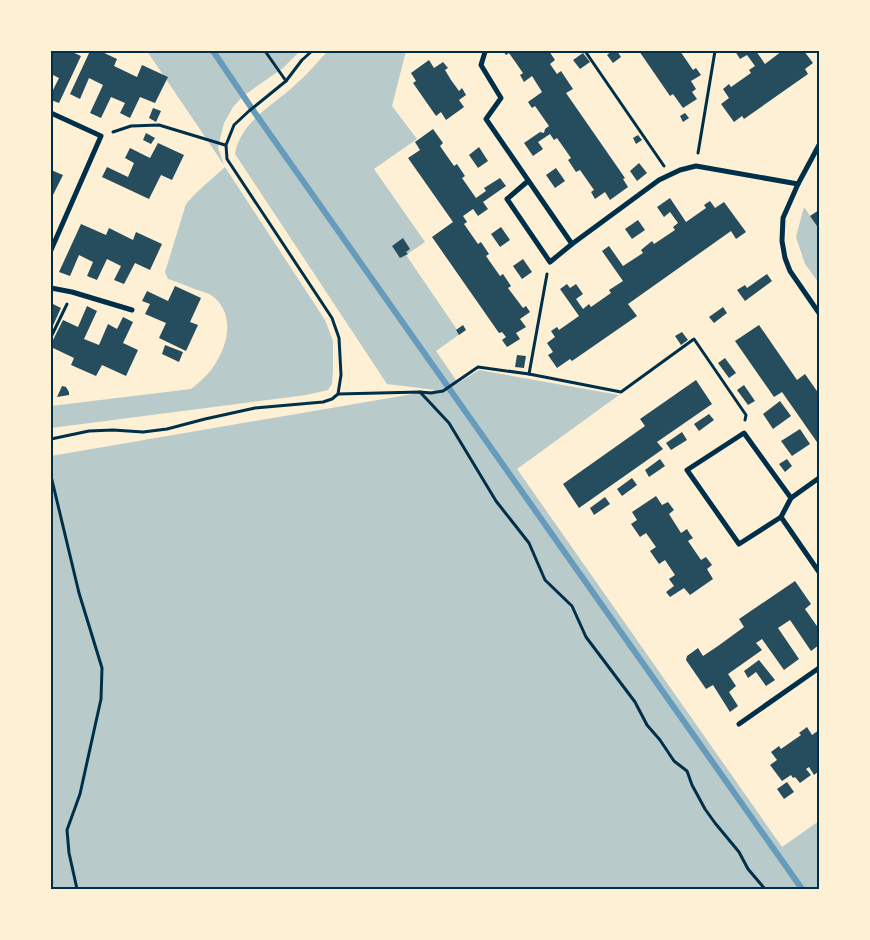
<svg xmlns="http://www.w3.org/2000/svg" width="870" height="940" font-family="'Public Sans',sans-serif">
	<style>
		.green { fill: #b9caca }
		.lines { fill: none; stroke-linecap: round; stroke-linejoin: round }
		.stream { stroke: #669bbc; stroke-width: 6 }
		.building { fill: #264d5e }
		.path { stroke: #003049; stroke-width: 3 }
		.minor { stroke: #003049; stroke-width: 5 }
		.neatline { fill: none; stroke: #003049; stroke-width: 2 }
	</style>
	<rect width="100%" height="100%" fill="#fdf0d5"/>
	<g class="green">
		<polygon points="147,51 300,51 283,68 243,96 233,107 224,123 218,147 224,165"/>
		<path d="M 328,51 L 406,51 L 392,106 L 417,139 L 374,169 L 425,242 L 406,255 L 460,334 L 436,351 L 458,383 L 479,370 L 619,395 L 517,469 L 782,847 L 819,821 L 819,889 L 51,889 L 51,456 L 436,390 L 387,384 L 235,154 C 241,120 273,106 295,85 C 307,75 317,62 328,51 Z"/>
		<path d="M 225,167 L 325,320 L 333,341 L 333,369 L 332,384 L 328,390 L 306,395 L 51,428 L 51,406 L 191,389 C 200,382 209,374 215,364 C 229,343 235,312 211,295 C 207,293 202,291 197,290 C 187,286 178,282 168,279 L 165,272 L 186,204 L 196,193 Z"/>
		<polygon points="804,207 819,229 819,283 805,264 796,237"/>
	</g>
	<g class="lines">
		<polyline class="stream" points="213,51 255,113 802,889"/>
	</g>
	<g class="building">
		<polygon points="51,51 70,51 81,56 59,103 51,100 51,94 59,78 51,74"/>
		<polygon points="90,51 100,51 117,59 114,66 137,77 142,65 168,77 155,103 140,97 130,118 120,113 125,103 111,97 101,118 90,113 103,85 89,78 80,99 70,94"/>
		<polygon points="503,51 549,51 555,60 550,64 557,74 561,71 573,89 566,93 625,178 623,179 628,187 610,200 605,192 595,199 591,192 594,190 580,170 576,172 568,160 571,158 557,138 554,140 550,134 538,142 543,149 533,156 524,143 540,132 544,133 545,129 549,126 535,106 532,108 528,102 542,92 532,76 524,82 520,75 523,73 509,53 506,55"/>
		<polygon points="612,51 617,51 621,57 613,63 607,55"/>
		<polygon points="639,51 680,51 693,70 696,68 701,75 691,81 696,89 692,92 697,99 683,108 673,94 670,96"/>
		<polygon points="735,51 756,51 765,64 782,51 804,51 813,63 805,69 808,74 744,119 742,116 734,122 721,104 729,98 723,89 729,84 731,87 751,73 749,70 755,66 747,55 740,59"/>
		<polygon points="583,53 590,62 580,69 573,60"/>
		<polygon points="429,60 434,68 443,62 448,68 445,70 451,80 459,91 462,88 466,95 459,100 464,107 446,120 441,112 436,116 413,83 416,81 411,73"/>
		<polygon points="153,108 161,111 156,122 149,118"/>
		<polygon points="685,113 689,118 683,122 680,116"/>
		<polygon points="433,129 443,143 440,146 454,166 457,164 465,176 462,178 476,198 486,191 484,188 500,178 506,186 483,202 488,209 478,216 473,209 463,216 467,222 464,224 478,244 481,242 489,254 486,256 500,276 503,274 511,286 508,288 523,308 526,306 530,312 520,319 526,327 516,333 520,339 507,347 502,340 506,337 502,332 499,333 432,237 453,222 408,158 420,150 415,142"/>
		<polygon points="146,133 155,138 151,144 143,140"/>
		<polygon points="638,135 642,140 636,144 633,138"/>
		<polygon points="158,143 184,155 172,180 161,175 149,199 102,177 107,167 128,177 134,163 125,158 130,148 150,158"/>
		<polygon points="479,147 488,161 478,168 469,155"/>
		<polygon points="639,163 647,173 637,181 630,171"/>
		<polygon points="556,168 565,181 555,188 546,175"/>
		<polygon points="51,170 63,175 51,199"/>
		<polygon points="670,198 686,222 706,208 704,205 710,201 715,208 724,202 746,232 736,239 731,231 628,304 637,316 572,361 570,359 557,368 548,355 553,352 547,343 555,337 551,331 557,327 559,330 579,316 560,289 567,284 570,288 576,284 583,294 576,299 583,309 589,304 591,307 611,293 609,290 623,281 602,251 609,246 623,266 643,253 641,250 652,241 654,244 675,230 673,227 678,223 670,212 664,217 657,207"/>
		<polygon points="819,210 819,229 810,216"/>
		<polygon points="638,220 645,230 632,239 625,229"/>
		<polygon points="81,224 106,235 109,228 133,240 136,232 162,244 150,270 135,263 124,284 114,280 121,266 107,259 97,280 87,276 93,262 79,255 70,276 59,272"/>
		<polygon points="501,227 510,240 500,247 491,234"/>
		<polygon points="403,238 410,249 406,252 408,254 400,258 392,246"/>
		<polygon points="523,259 532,272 522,279 513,266"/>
		<polygon points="767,274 772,281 745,301 737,290 745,285 747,288"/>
		<polygon points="175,286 201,298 190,322 198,325 186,351 159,338 166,323 145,314 150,304 142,301 147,291 168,301"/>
		<polygon points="51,303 61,308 51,330"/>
		<polygon points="87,306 97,311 84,339 99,345 108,324 117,329 123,317 133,322 123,343 138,350 126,376 102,365 96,376 71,365 74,358 51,347 51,344 63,320 78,327"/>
		<polygon points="723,307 727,313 714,323 709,317"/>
		<polygon points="463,325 466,330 459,335 456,330"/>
		<polygon points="759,325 797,380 805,374 819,394 819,445 782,392 774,397 735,341"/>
		<polygon points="682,332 688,340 681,345 675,336"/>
		<polygon points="165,345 183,352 179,362 162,354"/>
		<polygon points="517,355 526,356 524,368 515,367"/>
		<polygon points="725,358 736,373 729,378 718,363"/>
		<polygon points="696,380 712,404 657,442 663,449 579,508 563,484 645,426 640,419"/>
		<polygon points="744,385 755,401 748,405 737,390"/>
		<polygon points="62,386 66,387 69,392 69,395 57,397"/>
		<polygon points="780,401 791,416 773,429 763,414"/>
		<polygon points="709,414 714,420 699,431 694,424"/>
		<polygon points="800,429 810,444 792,456 781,441"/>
		<polygon points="682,432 687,440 671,450 666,443"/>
		<polygon points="660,459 665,466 649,477 645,470"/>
		<polygon points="787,459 792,466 785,472 779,464"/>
		<polygon points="632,478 637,485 622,496 617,489"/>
		<polygon points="656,496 662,505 668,502 674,510 669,514 681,533 687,529 690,534 693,538 688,541 701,560 706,557 712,565 707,569 713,579 690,595 684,588 670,597 666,592 674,586 669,579 675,575 665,560 659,564 650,551 656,547 646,533 640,537 631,524 637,520 632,512"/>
		<polygon points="605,497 610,504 594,515 590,508"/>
		<polygon points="795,581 811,604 805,609 819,629 819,645 811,651 790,620 778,628 799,659 784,670 762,639 756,643 762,650 728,674 736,686 729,692 738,706 730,712 713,685 706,689 686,660 687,656 698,648 703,656 718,646 744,627 739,619"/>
		<polygon points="759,660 775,680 766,686 756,672 748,678 744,671"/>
		<polygon points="807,727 812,735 819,730 819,771 814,775 809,767 806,769 811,775 800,783 795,777 793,778 791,775 782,781 770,765 777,760 771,752 779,746 781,749 801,735 799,733"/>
		<polygon points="787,782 794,792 784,799 777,789"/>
	</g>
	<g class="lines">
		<g class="path">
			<polyline points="265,51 286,81"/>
			<polyline points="585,51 664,166"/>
			<polyline points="113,132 131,126 159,125 225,145"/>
			<polyline points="698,153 715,51"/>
			<polyline points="51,337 67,304"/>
			<polyline points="529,374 547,274"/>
			<polyline points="420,392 449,423 496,501 529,543 545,580 572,606 586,637 635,702 647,725 660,740 674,761 687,771 692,785 705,809 715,823 739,852 748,869 765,889"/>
			<polyline points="338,394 420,392 431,393 443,391 478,367 529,374 621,392 694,339 746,415 745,420"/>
			<polyline points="51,439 89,431 113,430 143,432 167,429 205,419 255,408 323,402 332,399 338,394 341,375 339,338 332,318 227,159 226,145 234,125 249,111 286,81 302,60 312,51"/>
			<polyline points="51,476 79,593 102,668 101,699 80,794 67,830 69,853 77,889"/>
		</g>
		<g class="minor">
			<polyline points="485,52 481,65 501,98 486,119 572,244 659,180 680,170 696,166 798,184"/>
			<polyline points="51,113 101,136 51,250"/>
			<polyline points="819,145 798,184 783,218 782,241 785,258 790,271 819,313"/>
			<polyline points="528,181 507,199 550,262 572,244"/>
			<polyline points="51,288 72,292 132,310"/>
			<polyline points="819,478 791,498 781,517 819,572"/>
			<polyline points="781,517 739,544 687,470 744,433 791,498"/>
			<polyline points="739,724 819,668"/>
		</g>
	</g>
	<rect width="870" height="940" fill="none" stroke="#fdf0d5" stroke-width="105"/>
	<rect x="52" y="52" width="766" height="836" class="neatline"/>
</svg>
